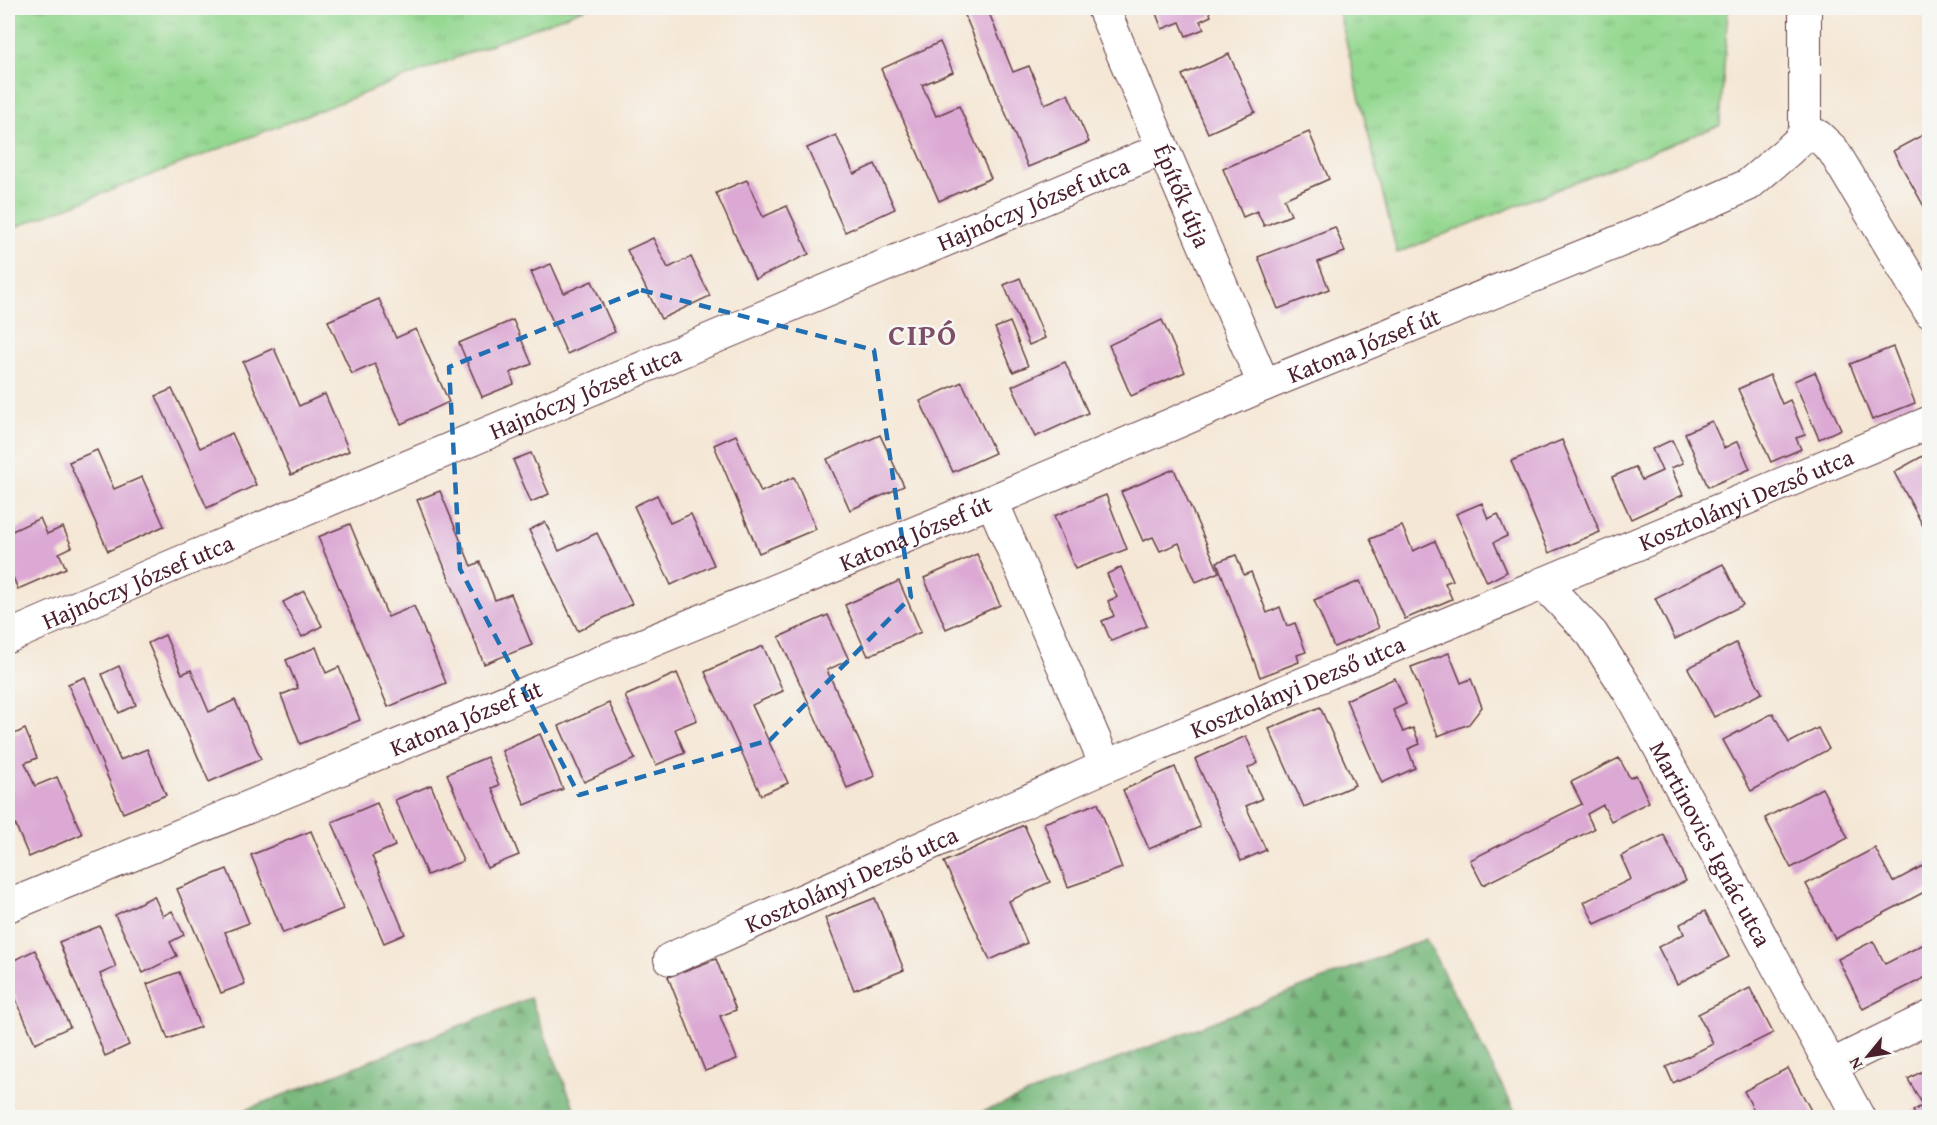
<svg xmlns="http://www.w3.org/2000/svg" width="1937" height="1125" font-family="'Gentium Book Plus',serif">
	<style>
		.grass { fill: url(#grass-tufts); stroke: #6f7c5e; stroke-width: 1.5 }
		.forest { fill: url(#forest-firs); stroke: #606c53; stroke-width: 1.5 }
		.building { fill: #dca9d4 }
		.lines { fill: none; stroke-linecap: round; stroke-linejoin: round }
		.minor-casing { stroke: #643d44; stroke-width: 34 }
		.minor { stroke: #fff; stroke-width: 32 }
		.marked { fill: none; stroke: #1f6fb2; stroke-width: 4.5; stroke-dasharray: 12 8; stroke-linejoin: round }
		.labels { text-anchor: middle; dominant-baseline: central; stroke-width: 5; stroke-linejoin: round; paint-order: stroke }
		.street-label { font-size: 24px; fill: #4a1f2b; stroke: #f6f6f2 }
		.district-label { font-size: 30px; font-weight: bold; letter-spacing: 1.5px; fill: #7d4f66; stroke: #f6f6f2 }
	</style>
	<defs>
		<pattern id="grass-tufts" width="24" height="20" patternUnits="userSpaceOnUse" patternTransform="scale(1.5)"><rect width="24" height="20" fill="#94d891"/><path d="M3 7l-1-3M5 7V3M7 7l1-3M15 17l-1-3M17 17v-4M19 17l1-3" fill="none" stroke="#81b97d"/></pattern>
		<pattern id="forest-firs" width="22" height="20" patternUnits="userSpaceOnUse" patternTransform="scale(1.5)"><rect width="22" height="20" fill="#77b87b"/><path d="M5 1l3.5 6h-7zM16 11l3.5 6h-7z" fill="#649565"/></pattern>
	</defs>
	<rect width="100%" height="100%" fill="#f6f6f2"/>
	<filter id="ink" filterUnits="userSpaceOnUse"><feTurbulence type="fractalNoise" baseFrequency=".0167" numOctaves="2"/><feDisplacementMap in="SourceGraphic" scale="12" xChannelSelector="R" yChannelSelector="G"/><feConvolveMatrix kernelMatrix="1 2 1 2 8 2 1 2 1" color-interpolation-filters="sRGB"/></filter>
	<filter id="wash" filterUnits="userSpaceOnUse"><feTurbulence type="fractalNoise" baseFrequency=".008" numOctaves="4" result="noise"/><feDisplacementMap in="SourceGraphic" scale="24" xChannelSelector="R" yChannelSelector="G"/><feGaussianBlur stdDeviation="1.35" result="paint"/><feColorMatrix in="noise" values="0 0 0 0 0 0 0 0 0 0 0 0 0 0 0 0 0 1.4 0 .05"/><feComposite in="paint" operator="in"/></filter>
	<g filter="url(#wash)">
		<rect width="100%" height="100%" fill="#f5e7d5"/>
		<g class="grass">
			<polygon points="8,8 586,8 8,230"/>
			<polygon points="1338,8 1728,8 1720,125 1397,253"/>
		</g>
		<g class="forest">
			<polygon points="1426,939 1518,1117 969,1117"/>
			<polygon points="530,998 578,1117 227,1117"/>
		</g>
		<g id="blocks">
			<g class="building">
				<polygon points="962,8 987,8 1013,72 1029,66 1045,104 1068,94 1089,142 1028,167"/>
				<polygon points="1154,8 1208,8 1211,16 1200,21 1204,29 1186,36 1180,22 1162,29"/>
				<polygon points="940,42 953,72 922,85 936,116 959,106 991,178 939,201 881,69"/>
				<polygon points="1229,54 1255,112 1208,133 1182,75"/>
				<polygon points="1930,131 1930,206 1925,208 1893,151"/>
				<polygon points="1309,132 1329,179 1284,199 1291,215 1264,226 1257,211 1243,217 1223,169"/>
				<polygon points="836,135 854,174 875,164 895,209 845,232 807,148"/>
				<polygon points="747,180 763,217 787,206 809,254 755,279 716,193"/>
				<polygon points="1335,227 1345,252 1318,262 1329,289 1278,309 1258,257"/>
				<polygon points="653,238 668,268 691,257 710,296 661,319 627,250"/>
				<polygon points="551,264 564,293 592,281 615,332 567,354 531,272"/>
				<polygon points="1020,278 1045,338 1029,345 1004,285"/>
				<polygon points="379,299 396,338 416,329 449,402 401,424 375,364 352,374 328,321"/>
				<polygon points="513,320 532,364 510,373 514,384 482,397 459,343"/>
				<polygon points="1162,320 1185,372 1131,396 1109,345"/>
				<polygon points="1010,322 1028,366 1013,372 995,328"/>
				<polygon points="1893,347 1915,403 1872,420 1850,364"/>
				<polygon points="274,348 299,406 325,394 349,451 291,475 243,362"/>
				<polygon points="1065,362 1088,413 1035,437 1012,386"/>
				<polygon points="1815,372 1841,429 1819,439 1794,381"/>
				<polygon points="1770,375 1782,404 1790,400 1805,435 1796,438 1801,449 1771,462 1738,389"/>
				<polygon points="962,382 995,453 953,472 920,401"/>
				<polygon points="172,389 200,448 232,433 256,485 207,508 156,396"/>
				<polygon points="1712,421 1724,448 1738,441 1750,469 1708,487 1685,433"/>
				<polygon points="736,435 761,492 794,477 816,529 759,553 714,445"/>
				<polygon points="880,435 904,486 850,510 827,459"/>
				<polygon points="1562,440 1600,532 1549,553 1511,461"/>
				<polygon points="1672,440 1683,463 1671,468 1683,495 1631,519 1612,477 1635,467 1642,480 1662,471 1652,449"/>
				<polygon points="97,450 114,489 142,477 164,526 108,551 69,462"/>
				<polygon points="1930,452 1930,532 1927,533 1894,472"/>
				<polygon points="531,453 549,494 531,502 513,460"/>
				<polygon points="1174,469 1219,572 1196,582 1179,543 1160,551 1153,537 1143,541 1121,492"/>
				<polygon points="440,491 471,566 480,562 495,600 511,594 532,645 484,664 417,500"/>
				<polygon points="657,495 670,523 691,514 714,565 671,585 634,506"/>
				<polygon points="1106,495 1127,549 1075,569 1054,516"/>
				<polygon points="1482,503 1488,519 1498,514 1507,536 1494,542 1507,572 1487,582 1456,514"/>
				<polygon points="40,518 47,534 63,527 72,547 59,553 66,568 18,589 8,566 8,533"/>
				<polygon points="545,522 559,551 597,533 632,604 578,631 529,530"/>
				<polygon points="350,524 388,617 414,606 446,683 388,707 318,537"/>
				<polygon points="1402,526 1413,551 1435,541 1453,580 1445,583 1452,599 1405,619 1370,539"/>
				<polygon points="977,554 1000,605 946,629 924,578"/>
				<polygon points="1236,555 1244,575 1251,572 1267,613 1280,607 1287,626 1295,623 1306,652 1297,655 1299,662 1260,677 1217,562"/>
				<polygon points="1723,564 1743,605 1675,639 1655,598"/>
				<polygon points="1121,567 1147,626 1111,641 1102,621 1114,616 1108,601 1117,597 1107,574"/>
				<polygon points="899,581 921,632 868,656 845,605"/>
				<polygon points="1360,581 1379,628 1334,647 1314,600"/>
				<polygon points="304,591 322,626 302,637 283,602"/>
				<polygon points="828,615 849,660 827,670 875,776 847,788 779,637"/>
				<polygon points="165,635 182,674 191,670 209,712 235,700 261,759 209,782 148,643"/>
				<polygon points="1736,643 1762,693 1714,717 1688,668"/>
				<polygon points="763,646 783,691 752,705 788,783 761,795 705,672"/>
				<polygon points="316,647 326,673 339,667 360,720 300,744 281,695 298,688 286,660"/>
				<polygon points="1449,653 1461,683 1471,679 1482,707 1469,724 1438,736 1411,667"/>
				<polygon points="119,666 136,705 119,713 102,674"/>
				<polygon points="677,673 697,720 675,729 685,753 656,765 625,696"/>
				<polygon points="85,677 120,760 147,749 166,795 123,813 68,684"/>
				<polygon points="1395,678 1406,704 1393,710 1403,732 1413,728 1420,744 1408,749 1415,768 1382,783 1346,700"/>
				<polygon points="609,703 635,759 584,782 559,726"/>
				<polygon points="1320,707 1355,785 1304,807 1269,729"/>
				<polygon points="1773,713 1789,743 1818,728 1829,749 1751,791 1723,740"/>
				<polygon points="25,729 37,758 25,763 35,786 57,777 82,834 29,857 8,807 8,737"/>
				<polygon points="540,734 563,789 525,805 502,751"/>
				<polygon points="1246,736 1258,763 1248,768 1262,799 1246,806 1266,850 1241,861 1195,759"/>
				<polygon points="487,757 499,785 492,788 519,855 487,868 447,774"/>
				<polygon points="1619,758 1630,778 1636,775 1649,802 1611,821 1603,805 1587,814 1594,829 1483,885 1470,860 1582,804 1571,782"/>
				<polygon points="1175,767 1200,827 1149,849 1123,790"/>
				<polygon points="431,785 463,861 427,875 395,800"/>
				<polygon points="1822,788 1848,838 1791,868 1765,818"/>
				<polygon points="377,803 395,846 372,856 405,934 384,943 332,822"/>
				<polygon points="1098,803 1122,868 1068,887 1044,823"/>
				<polygon points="1024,825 1050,882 1009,901 1027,943 990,960 944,862"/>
				<polygon points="311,831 343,909 283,933 251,855"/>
				<polygon points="1664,835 1686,881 1595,924 1584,902 1631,879 1621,856"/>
				<polygon points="1875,848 1893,882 1930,862 1930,889 1835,939 1806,884"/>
				<polygon points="227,869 249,923 225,932 245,984 221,993 177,889"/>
				<polygon points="154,896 163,916 172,911 184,935 170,942 177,956 143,973 115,915"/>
				<polygon points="875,898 904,970 854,990 825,918"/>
				<polygon points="1705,911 1729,957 1677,984 1658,947 1684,934 1680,924"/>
				<polygon points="100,926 116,967 100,974 129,1045 105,1056 59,942"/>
				<polygon points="1873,941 1885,964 1930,941 1930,975 1863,1009 1838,959"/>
				<polygon points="35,950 70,1027 35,1043 8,981 8,963"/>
				<polygon points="716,959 736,1010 720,1016 737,1059 705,1071 668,977"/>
				<polygon points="179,972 200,1027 168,1039 147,984"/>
				<polygon points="1750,988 1773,1033 1673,1083 1666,1067 1713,1044 1698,1014"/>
				<polygon points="1930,1067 1930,1118 1917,1118 1913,1111 1923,1105 1908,1079"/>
				<polygon points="1788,1068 1814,1116 1811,1118 1758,1118 1744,1091"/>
			</g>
		</g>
	</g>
	<g filter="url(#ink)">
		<use href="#blocks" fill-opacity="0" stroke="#643d44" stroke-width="1.5"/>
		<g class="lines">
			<g class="minor-casing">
				<g id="minor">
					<path id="s1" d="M 1103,8 L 1264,385"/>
					<polyline points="1805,8 1805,130 1818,136 1833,150 1930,312"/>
					<polyline points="992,501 1106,766"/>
					<path id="s2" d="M 1543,583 L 1592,634 L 1631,695 L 1859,1118"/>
					<path id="s3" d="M 8,637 L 167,568 L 1162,149"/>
					<path id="s4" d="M 8,906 L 992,501 L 1264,385 L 1652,228 L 1748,185 L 1788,151 L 1800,140 L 1805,130"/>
					<path id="s5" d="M 670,959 L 1106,766 L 1930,422"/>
					<polyline points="1832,1065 1930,1017"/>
				</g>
			</g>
			<use href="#minor" class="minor"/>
		</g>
	</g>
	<path class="marked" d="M 641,290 L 874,350 L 911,597 L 770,740 L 579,795 L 460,569 L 449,367 Z"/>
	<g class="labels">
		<g class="street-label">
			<text stroke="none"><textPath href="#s1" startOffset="204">Építők útja</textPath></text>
			<text stroke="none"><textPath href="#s3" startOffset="1113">Hajnóczy József utca</textPath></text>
			<text stroke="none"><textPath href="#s4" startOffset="1467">Katona József út</textPath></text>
			<text stroke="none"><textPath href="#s3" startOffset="627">Hajnóczy József utca</textPath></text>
			<text stroke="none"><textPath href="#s5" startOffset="1170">Kosztolányi Dezső utca</textPath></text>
			<text stroke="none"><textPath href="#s4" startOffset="981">Katona József út</textPath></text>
			<text stroke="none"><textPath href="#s3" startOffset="141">Hajnóczy József utca</textPath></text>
			<text stroke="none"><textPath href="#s5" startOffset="684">Kosztolányi Dezső utca</textPath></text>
			<text stroke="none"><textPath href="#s4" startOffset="495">Katona József út</textPath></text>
			<text stroke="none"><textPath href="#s2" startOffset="312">Martinovics Ignác utca</textPath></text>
			<text stroke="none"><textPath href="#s5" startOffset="198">Kosztolányi Dezső utca</textPath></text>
		</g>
		<g class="district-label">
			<text x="923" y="334">CIPÓ</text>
		</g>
	</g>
	<rect width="1937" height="1125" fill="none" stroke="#f6f6f2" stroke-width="30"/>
	<g transform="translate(1868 1056) rotate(240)" stroke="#f6f6f2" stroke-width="4.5" paint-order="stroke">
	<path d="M0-4.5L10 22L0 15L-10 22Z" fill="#4a1f2b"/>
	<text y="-9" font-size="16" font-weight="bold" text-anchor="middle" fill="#4a1f2b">N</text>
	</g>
</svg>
